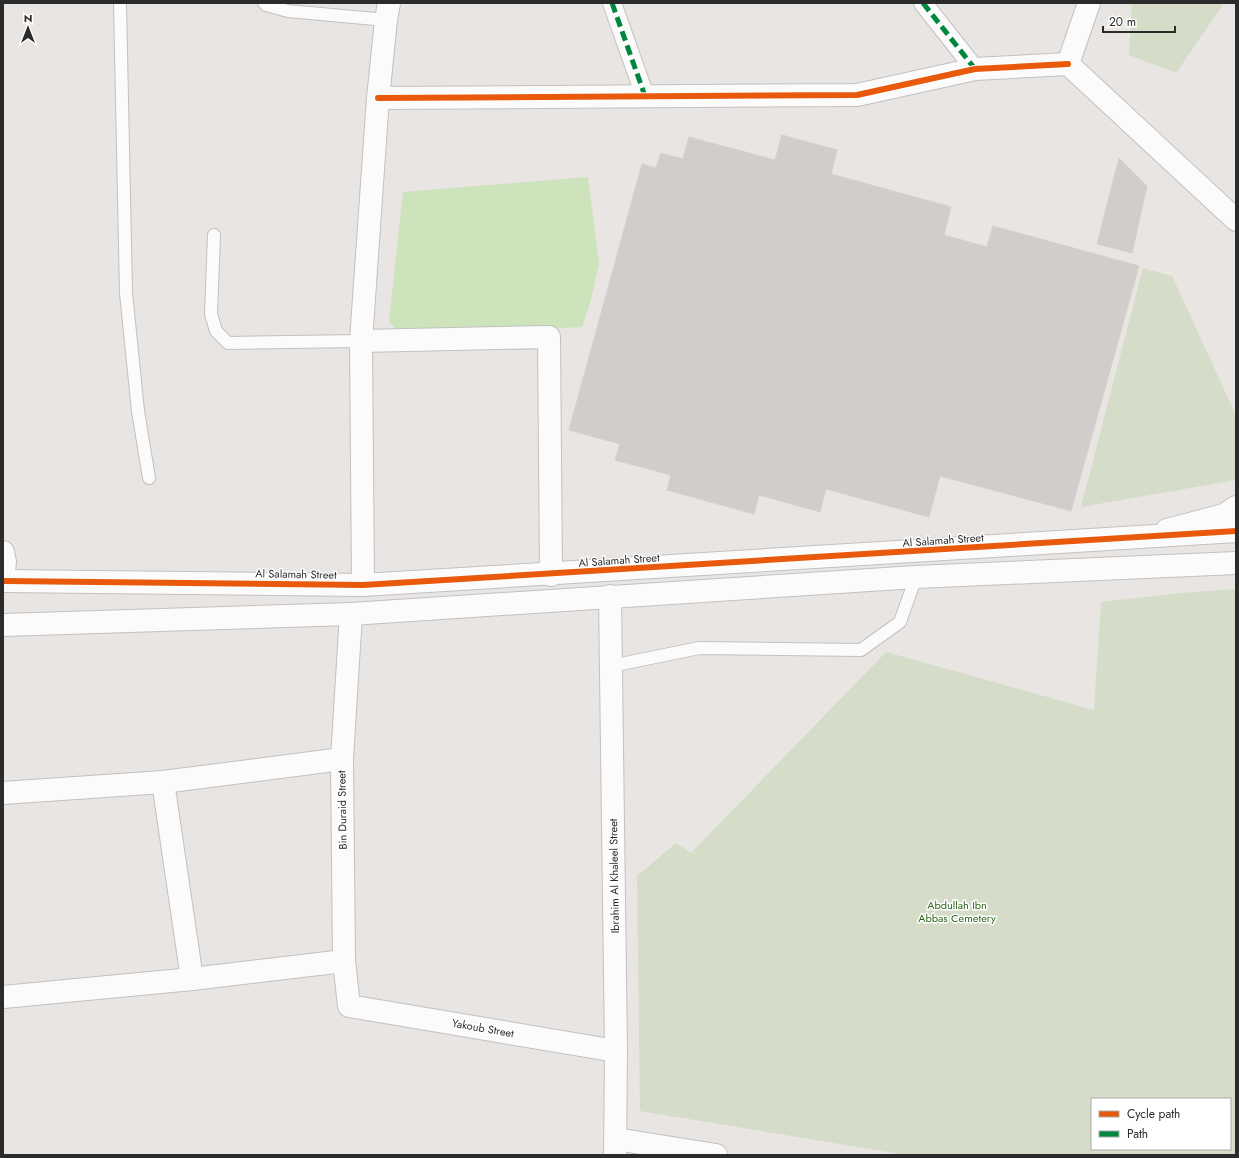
<svg xmlns="http://www.w3.org/2000/svg" width="1239" height="1158" font-family="Jost,sans-serif">
	<style>
		.green { fill: #cce3bc }
		.cemetery { fill: #d5ddc9; fill-rule: evenodd }
		.building { fill: #d0cdcb; stroke: #d3d1ce }
		.lines { fill: none; stroke-linecap: round; stroke-linejoin: round }
		.service-casing { stroke: #c2c1c2; stroke-width: 14 }
		.pedestrian-casing { stroke: #c2c1c2; stroke-width: 20 }
		.minor-casing { stroke: #c2c1c2; stroke-width: 24 }
		.tertiary-casing { stroke: #c2c1c2; stroke-width: 24 }
		.service { stroke: #fcfbfb; stroke-width: 12 }
		.pedestrian { stroke: #fcfbfb; stroke-width: 18 }
		.minor { stroke: #fcfbfb; stroke-width: 22 }
		.tertiary { stroke: #fcfbfb; stroke-width: 22 }
		.quiet { stroke: #00873e; stroke-width: 5; stroke-dasharray: 10 5; stroke-linecap: butt }
		.cycleway-casing { stroke: #fff; stroke-width: 8 }
		.cycleway { stroke: #e8590c; stroke-width: 6 }
		.labels { text-anchor: middle; dominant-baseline: central; stroke-width: 3; stroke-linejoin: round; paint-order: stroke }
		.street-label { font-size: 11px; fill: #2b2b2b; stroke: #fff }
		.park-label { font-size: 11px; fill: #2e661d; stroke: #fff }
	</style>
	<rect width="100%" height="100%" fill="#e8e5e2"/>
	<polygon class="green" points="588,177 599,263 591,300 582,327 401,335 389,322 403,192"/>
	<g class="cemetery">
		<polygon points="1132,3 1224,3 1176,73 1129,55"/>
		<polygon points="1143,268 1172,276 1234,411 1236,427 1236,480 1081,507"/>
		<path d="M 1236,589 L 1236,1155 L 906,1155 L 640,1111 L 637,876 L 676,843 L 691,853 L 886,652 L 1094,710 L 1101,602 L 1181,593 ZM 1092,1099 L 1230,1099 L 1230,1149 L 1092,1149 Z"/>
	</g>
	<g class="building">
		<polygon points="782,135 837,150 831,174 951,207 944,235 987,247 993,226 1139,266 1071,511 940,476 929,517 826,489 820,512 759,495 754,514 667,490 671,475 615,460 620,444 569,430 642,164 656,168 661,153 683,159 689,137 775,160"/>
		<polygon points="1119,158 1147,186 1132,253 1097,244"/>
	</g>
	<g class="lines">
		<g class="service-casing">
			<g id="service">
				<polyline points="120,3 126,293 138,411 149,478"/>
				<polyline points="264,3 266,5 288,11 386,20"/>
				<polyline points="214,235 211,314 216,331 228,343 361,341"/>
				<polyline points="611,666 699,648 861,650 900,622 916,577"/>
			</g>
		</g>
		<g class="pedestrian-casing">
			<g id="pedestrian">
				<polyline points="612,3 645,96"/>
				<polyline points="923,3 975,69"/>
			</g>
		</g>
		<g class="minor-casing">
			<g id="minor">
				<polyline points="1089,3 1068,64 1236,220"/>
				<polyline points="378,98 857,95 975,69 1068,64"/>
				<polyline points="361,341 549,337 551,575"/>
				<polyline points="1167,530 1224,515 1236,507"/>
				<polyline points="363,585 361,341 378,98 386,20 389,3"/>
				<polyline points="351,614 342,759 344,961 349,1006 616,1051"/>
				<polyline points="163,782 192,979"/>
				<polyline points="3,793 163,782 342,759"/>
				<polyline points="3,997 192,979 344,961"/>
				<polyline points="616,1139 716,1155"/>
			</g>
		</g>
		<g class="tertiary-casing">
			<g id="tertiary">
				<polyline points="3,552 5,562 3,580"/>
				<polyline points="3,581 363,585 1236,531"/>
				<polyline points="610,596 616,1051 615,1155"/>
				<polyline points="3,625 351,614 916,577 1236,563"/>
			</g>
		</g>
		<use href="#service" class="service"/>
		<use href="#pedestrian" class="pedestrian"/>
		<use href="#minor" class="minor"/>
		<use href="#tertiary" class="tertiary"/>
		<g class="quiet">
			<polyline points="612,3 645,96"/>
			<polyline points="923,3 975,69"/>
		</g>
		<g class="cycleway-casing">
			<g id="cycleway">
				<polyline points="378,98 857,95 975,69 1068,64"/>
				<polyline points="3,581 363,585 1236,531"/>
			</g>
		</g>
		<use href="#cycleway" class="cycleway"/>
	</g>
	<g class="labels">
		<g class="street-label">
			<text transform="translate(943 540) rotate(-4)">Al Salamah Street</text>
			<text transform="translate(619 560) rotate(-4)">Al Salamah Street</text>
			<text transform="translate(296 574) rotate(1)">Al Salamah Street</text>
			<text transform="translate(342 810) rotate(-91)">Bin Duraid Street</text>
			<text transform="translate(614 876) rotate(-91)">Ibrahim Al Khaleel Street</text>
			<text transform="translate(483 1028) rotate(10)">Yakoub Street</text>
		</g>
		<g class="park-label">
			<text x="957" y="905">Abdullah Ibn<tspan x="957" dy="13">Abbas Cemetery</tspan></text>
		</g>
	</g>
	<rect width="1239" height="1158" fill="none" stroke="#2b2b2b" stroke-width="8"/>
	<rect x="1091" y="1098" width="140" height="52" fill="#ffffff" stroke="#aaaaaa"/>
	<rect x="1099" y="1111" width="20" height="6" fill="#e8590c" stroke="#aaaaaa"/>
	<text x="1127" y="1118" font-size="12" fill="#2b2b2b">Cycle path</text>
	<rect x="1099" y="1131" width="20" height="6" fill="#00873e" stroke="#aaaaaa"/>
	<text x="1127" y="1138" font-size="12" fill="#2b2b2b">Path</text>
	<g transform="translate(28 28)" stroke="#ffffff" stroke-width="3" paint-order="stroke">
	<path d="M0-3L7 15L0 10L-7 15Z" fill="#2b2b2b"/>
	<text y="-6" font-size="11" font-weight="bold" text-anchor="middle" fill="#2b2b2b">N</text>
	</g>
	<path d="M1103 26v6h72v-6" fill="none" stroke="#2b2b2b" stroke-width="2"/>
	<text x="1109" y="26" font-size="12" fill="#2b2b2b" stroke="#ffffff" stroke-width="3" paint-order="stroke">20 m</text>
</svg>
